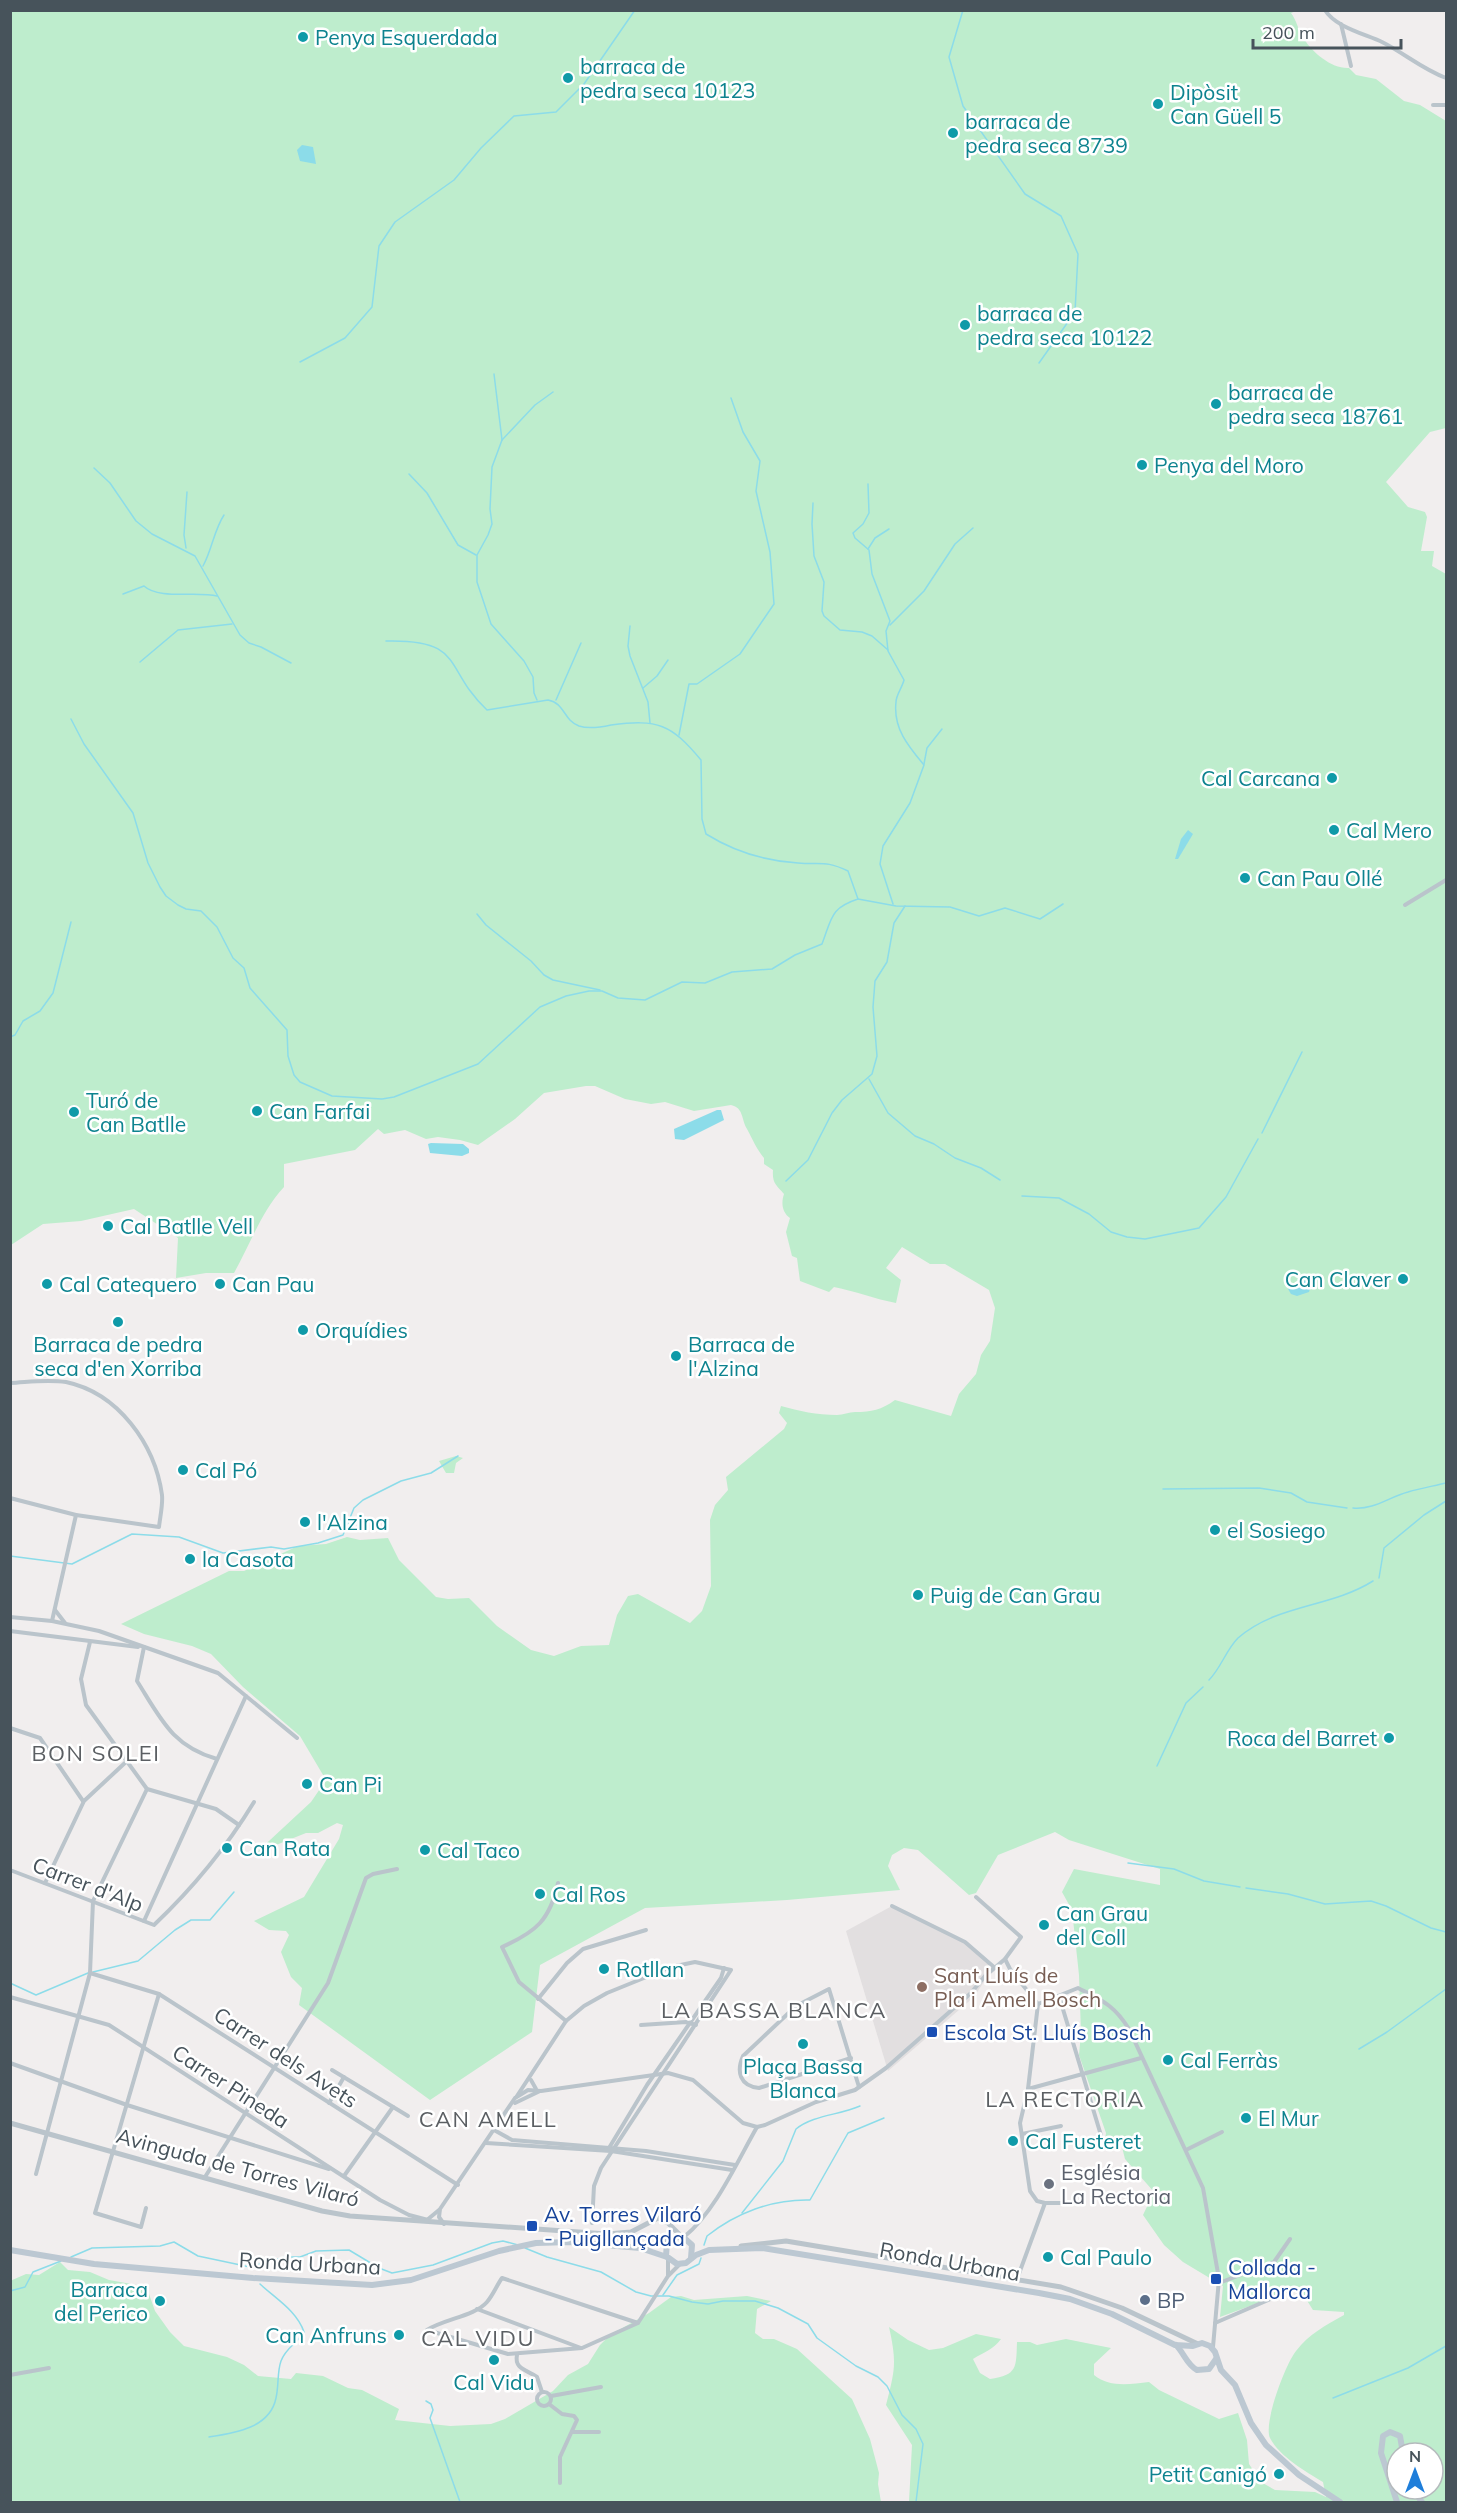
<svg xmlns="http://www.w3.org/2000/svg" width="1457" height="2513" font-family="Mulish,sans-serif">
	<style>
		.education { fill: #e2dfe0 }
		.green { fill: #beedcd; fill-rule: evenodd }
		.water { fill: #8cdce9 }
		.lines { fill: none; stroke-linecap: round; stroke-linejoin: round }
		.stream { stroke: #8cdce9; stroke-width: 1.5 }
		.minor { stroke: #bac4cb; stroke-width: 4 }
		.tertiary { stroke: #bac4cb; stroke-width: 5 }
		.secondary { stroke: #bcc8d2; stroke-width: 6 }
		.culture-dot { fill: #0f9aa8; stroke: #fff; stroke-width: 2 }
		.education-dot { fill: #8d6e63; stroke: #fff; stroke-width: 2 }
		.transit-dot { fill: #1a4fb4; stroke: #fff; stroke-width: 2 }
		.worship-dot { fill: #6b7280; stroke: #fff; stroke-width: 2 }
		.service-dot { fill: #5c6f8a; stroke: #fff; stroke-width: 2 }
		.labels { text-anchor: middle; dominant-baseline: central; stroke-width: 5; stroke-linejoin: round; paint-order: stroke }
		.culture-label { font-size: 21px; fill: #0d838f; stroke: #fff; text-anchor: start }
		.street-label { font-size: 21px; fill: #47535b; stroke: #fff }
		.education-label { font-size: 21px; fill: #785e54; stroke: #fff; text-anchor: start }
		.transit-label { font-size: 21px; fill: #164399; stroke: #fff; text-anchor: start }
		.worship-label { font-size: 21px; fill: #5b616d; stroke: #fff; text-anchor: start }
		.service-label { font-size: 21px; fill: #4e5e75; stroke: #fff; text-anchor: start }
		.neighbourhood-label { font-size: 22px; letter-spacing: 1.5px; fill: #5b5f63; stroke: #fff }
	</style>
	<rect width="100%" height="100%" fill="#f1eeee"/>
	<polygon class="education" points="892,1906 965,1942 997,1969 987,1977 974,1997 888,2071 846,1931"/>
	<g class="green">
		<path d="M 10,11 L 1296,11 L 1291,13 C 1297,21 1298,30 1304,39 C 1313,53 1332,69 1349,68 L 1356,75 L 1376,79 L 1404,101 L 1420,105 L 1446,121 L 1446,428 L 1430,432 L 1386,482 L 1408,507 L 1425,512 L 1427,517 L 1421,551 L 1434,551 L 1432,566 L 1446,574 L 1446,2502 L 909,2502 L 912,2445 L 886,2405 C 895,2370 897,2363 889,2327 L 908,2340 L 929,2350 L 943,2348 L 976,2334 L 1001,2339 C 993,2350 984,2352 973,2359 L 980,2373 L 990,2379 C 1018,2375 1016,2367 1017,2342 L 1030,2342 L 1037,2345 L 1066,2339 L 1111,2348 L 1094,2364 L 1094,2375 C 1110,2388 1130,2384 1149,2382 L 1159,2390 L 1219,2419 L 1238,2413 L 1247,2440 L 1249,2464 L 1261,2482 L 1275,2490 L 1315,2492 L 1326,2497 L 1323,2482 C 1305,2471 1280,2457 1270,2438 C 1263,2423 1286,2363 1296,2351 C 1309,2334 1326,2325 1344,2315 L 1344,2312 L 1313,2310 L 1299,2288 L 1220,2317 L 1223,2286 L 1183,2262 L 1164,2245 L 1143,2215 L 1154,2192 L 1125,2159 L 1121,2143 L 1105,2140 L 1106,2133 L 1079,2055 L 1081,2033 L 1079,1975 L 1072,1910 L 1062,1892 L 1074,1869 L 1160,1885 L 1160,1869 L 1069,1840 L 1055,1832 L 998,1855 L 976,1893 L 969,1895 L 918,1850 L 904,1848 L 892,1855 L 888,1866 L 900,1890 L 787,1900 L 645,1908 L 540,1965 L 532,2032 L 430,2100 L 299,2005 L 302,1988 L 291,1977 L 281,1952 L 289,1935 L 286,1931 L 269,1930 L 254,1921 L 304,1897 L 339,1839 L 343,1825 L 337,1823 L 318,1833 L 306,1833 L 256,1853 L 311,1802 L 326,1780 L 300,1736 L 243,1687 L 211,1654 L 192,1646 L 144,1634 L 121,1624 L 229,1571 L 244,1571 L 298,1546 L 326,1544 L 347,1537 L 360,1540 L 388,1538 L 399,1560 L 436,1597 L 448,1599 L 469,1598 L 497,1626 L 531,1650 L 554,1656 L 581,1646 L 609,1645 L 617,1615 L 628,1596 L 638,1594 L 690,1623 L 702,1611 L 711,1586 L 710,1520 L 715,1505 L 728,1490 L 726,1477 L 784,1429 L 787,1423 L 779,1413 L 781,1406 C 799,1411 817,1415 837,1415 C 843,1415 849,1412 855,1412 C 872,1412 881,1410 895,1400 L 951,1416 L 959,1394 L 976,1374 L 981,1355 L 990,1341 L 995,1308 L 989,1290 L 945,1264 L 930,1264 L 902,1247 L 886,1268 L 901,1280 L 896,1303 C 875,1299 855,1291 834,1287 L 829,1292 L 800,1281 L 797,1258 L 792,1256 L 786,1232 L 790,1218 C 782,1212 781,1203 784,1194 C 776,1185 772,1183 773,1170 L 764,1164 L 764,1158 C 757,1150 752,1138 747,1129 C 741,1119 744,1108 731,1105 L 694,1111 L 665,1102 L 651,1104 L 625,1099 L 595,1086 L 586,1086 L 544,1093 L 515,1119 L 478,1145 L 460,1140 L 438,1137 L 426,1139 L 405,1130 L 384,1134 L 378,1129 L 355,1150 L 284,1164 L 284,1187 C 261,1212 251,1243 234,1273 L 206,1273 L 176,1278 L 178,1238 L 134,1209 L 81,1221 L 43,1224 L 11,1245 ZM 1397,2453 L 1433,2453 L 1433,2489 L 1397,2489 Z"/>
		<polygon points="456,1456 463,1458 456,1463 454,1473 446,1473 439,1461"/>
		<polygon points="60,2262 68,2270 90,2272 109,2280 137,2285 149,2294 155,2311 170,2332 184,2346 227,2357 244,2365 258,2376 291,2379 296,2373 323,2376 348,2388 362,2390 399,2409 395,2420 450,2426 491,2424 505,2419 553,2391 568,2375 588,2364 600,2345 610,2335 649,2313 671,2297 681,2296 694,2300 747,2296 771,2301 757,2309 755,2333 763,2339 774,2339 797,2349 852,2399 870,2439 879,2473 878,2484 881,2502 11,2502 10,2281 26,2274 39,2275"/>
	</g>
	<g class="water">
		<polygon points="302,145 313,147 316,164 300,161 297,150"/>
		<polygon points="1188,830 1193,834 1178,859 1175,859 1181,839"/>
		<polygon points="717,1110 721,1110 724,1120 684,1140 675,1139 674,1129"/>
		<polygon points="431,1143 463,1144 469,1149 469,1153 462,1156 430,1153 428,1144"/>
		<polygon points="1307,1280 1310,1281 1311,1285 1309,1292 1297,1296 1291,1294 1288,1289 1293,1284"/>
	</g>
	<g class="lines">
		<g class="stream">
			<polyline points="963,10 949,57 963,106 1025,194 1061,216 1078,254 1075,312 1039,363"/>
			<polyline points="300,362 345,338 372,307 379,246 395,222 454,180 481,148 514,116 556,112 584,84 635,10"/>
			<polyline points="494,374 502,440 492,467 490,509 492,524 488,535 477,555 477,582 491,624 524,661 533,677 534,693 537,700"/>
			<polyline points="502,440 535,405 553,392"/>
			<polyline points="94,468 110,483 136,521 152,534 195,556 240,635 249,643 261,647 291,663"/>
			<polyline points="409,474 427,493 458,545 476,555"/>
			<path d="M 868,484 L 869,513 L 863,524 L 853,533 L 855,538 L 869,550 L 872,574 L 890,621 L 886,631 L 888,651 L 904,680 C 902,688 896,695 896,702 C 893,728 908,746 924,765 L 910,803 L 883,846 L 880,864 L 893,904"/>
			<polyline points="813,503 812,524 814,556 824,582 822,611 824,616 840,630 862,632 872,636 888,650"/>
			<polyline points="186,548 184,535 187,492"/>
			<polyline points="868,549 875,538 889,529"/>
			<path d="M 203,566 C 212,550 214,530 224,515"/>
			<path d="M 123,594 L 144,586 C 159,600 197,591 217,596"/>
			<polyline points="890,625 924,591 955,544 973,528"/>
			<polyline points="630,626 628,646 630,656 648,702 650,723"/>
			<path d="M 386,641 C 466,639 443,669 487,710 L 548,700 C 565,703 563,720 579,726 C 588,729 602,727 611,725 C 658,719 671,724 701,760 L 702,819 L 706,834 C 735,852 765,861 798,863 C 821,865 825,860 848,871 L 858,899 L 896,906 L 950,907 L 979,916 L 1005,908 L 1040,919 L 1063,904"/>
			<polyline points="140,662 178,630 232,624"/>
			<polyline points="643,688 657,676 668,660"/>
			<polyline points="556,700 581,643"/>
			<path d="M 71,719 L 84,744 L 133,813 L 148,863 L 160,887 L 166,896 L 178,905 L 186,909 L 201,911 L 217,927 L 233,958 L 244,968 L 250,988 L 287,1030 L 288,1056 L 294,1075 L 300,1082 L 332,1096 L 382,1099 L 394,1097 L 478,1064 L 540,1007 L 566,996 L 589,991 L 602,991 L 618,998 L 645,1000 L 682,982 L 705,983 L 732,972 L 772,969 L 795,955 L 822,944 C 832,918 830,908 858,899"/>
			<polyline points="679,735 689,684 697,684 740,654 774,604 770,552 756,491 760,461 743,432 731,398"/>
			<polyline points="924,764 927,748 942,729"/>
			<polyline points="477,914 486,925 531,961 544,975 553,980 600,990"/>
			<polyline points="10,1037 15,1035 23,1021 40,1011 53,993 71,922"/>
			<polyline points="869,1079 888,1113 915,1136 934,1144 955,1158 981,1168 1000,1180"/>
			<polyline points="1262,1133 1302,1052"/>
			<polyline points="786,1181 808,1160 832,1113 842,1100 872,1074 877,1056 873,1007 875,981 887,962 894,923 905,906"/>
			<polyline points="1022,1196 1059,1198 1089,1214 1111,1232 1127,1237 1145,1239 1199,1228 1226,1197 1258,1139"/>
			<polyline points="1163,1489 1259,1488 1291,1493 1307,1502 1347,1508"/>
			<path d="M 1353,1508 C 1374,1510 1389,1497 1408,1492 C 1421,1488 1434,1486 1446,1483"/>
			<polyline points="10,1556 72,1564 132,1534 179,1537 223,1553 271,1547 284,1549 318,1543 343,1535 354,1508 363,1500 401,1481 431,1473 458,1456"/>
			<polyline points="1379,1578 1384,1548 1424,1515 1446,1501"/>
			<path d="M 1209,1680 C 1221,1668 1226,1650 1238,1638 C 1277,1604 1330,1608 1373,1581"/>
			<polyline points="1157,1766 1186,1703 1203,1687"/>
			<polyline points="1128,1863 1174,1869 1204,1881 1240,1887"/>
			<polyline points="1246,1888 1288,1894 1325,1904 1371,1901 1386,1906 1431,1928 1446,1932"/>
			<polyline points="93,1972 138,1961 175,1930 191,1920 210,1920 234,1892"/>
			<polyline points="10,1983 36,1995 88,1973"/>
			<polyline points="1359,2049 1387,2032 1446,1989"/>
			<path d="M 742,2213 L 783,2161 L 796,2129 C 813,2115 840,2115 860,2106"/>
			<path d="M 704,2245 L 707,2236 C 736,2213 772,2199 810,2200 L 848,2133 L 884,2118"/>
			<polyline points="525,2248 547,2257 601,2272 636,2292 651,2296 669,2296 692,2302 708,2304 723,2301 755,2301 778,2308 808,2324 817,2338 856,2366 878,2377 887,2386 902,2415 916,2429 923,2444 916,2502"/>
			<polyline points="71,2257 92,2248 160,2246 174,2242 198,2256 250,2267 285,2257 300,2257 316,2251 349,2250 379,2268 392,2273 433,2265 492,2243 503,2241 518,2245"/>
			<polyline points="10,2291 25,2287 33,2272 61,2261"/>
			<polyline points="663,2295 677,2275 699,2264 701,2258"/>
			<polyline points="1333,2398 1408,2368 1446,2346"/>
			<polyline points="426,2401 431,2404 433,2410 430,2418 460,2502"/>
			<path d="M 209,2437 C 235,2433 270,2428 276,2398 C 279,2385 277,2372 281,2361 C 286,2347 297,2344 304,2332 C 297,2311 276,2299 260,2284"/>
		</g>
		<g class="minor">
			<path d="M 1325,10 C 1335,27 1365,34 1382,42 C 1404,53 1422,69 1446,78"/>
			<polyline points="1341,24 1351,66"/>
			<polyline points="1433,105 1446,105"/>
			<polyline points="1405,905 1446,880"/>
			<path d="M 10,1383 C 29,1382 47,1379 66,1382 C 118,1393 155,1444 162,1495 C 163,1505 160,1517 159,1527 L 76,1515 L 10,1498"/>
			<polyline points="55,1610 65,1623"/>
			<polyline points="10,1617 52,1621 99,1631 218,1673 297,1738"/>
			<polyline points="52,1621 76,1515"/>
			<polyline points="10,1631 138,1647"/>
			<polyline points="90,1642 81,1679 86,1705 147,1789 216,1809 239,1825"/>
			<path d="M 144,1647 L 137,1681 C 161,1719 172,1746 217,1759"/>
			<polyline points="10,1728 40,1738 83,1801"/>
			<path d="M 10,1870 L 154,1925 C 193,1888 226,1848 254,1802"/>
			<polyline points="45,1883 84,1801 127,1761"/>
			<path d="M 558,1883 C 550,1920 536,1932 502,1947 L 519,1982 L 566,2021"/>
			<polyline points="892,1906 965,1942 995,1968"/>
			<polyline points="144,1921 246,1696"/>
			<polyline points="1005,1959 1010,1969 1038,2004 1028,2089 1020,2123 1030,2191 1037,2201 1045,2203 1017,2279"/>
			<polyline points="90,1973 159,1994 458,2185"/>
			<polyline points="1059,1996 1103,2142"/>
			<polyline points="10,1997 109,2025 380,2200 409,2215 428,2220"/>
			<polyline points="538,1999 567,1963 583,1949 646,1930"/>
			<path d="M 1038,2004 L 1078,1988 C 1103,2001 1114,2005 1129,2029 L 1203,2188 L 1219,2279 L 1213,2347"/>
			<polyline points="641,2025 686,2022 696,2025"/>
			<path d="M 851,2058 L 759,2088 C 740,2086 736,2072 743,2056 L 796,2006 L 829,1989 L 859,2087"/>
			<polyline points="10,2063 127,2105 329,2169"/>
			<polyline points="332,2070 408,2116"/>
			<polyline points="531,2080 536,2089"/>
			<polyline points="1028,2089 1141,2058"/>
			<polyline points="517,2096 566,2021 584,2006 607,1993 671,1967 695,1962 731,1970 601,2168 594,2186 592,2223"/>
			<polyline points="329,2103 344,2077"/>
			<polyline points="515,2103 540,2091"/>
			<polyline points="494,2130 512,2140 646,2151 735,2165"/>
			<polyline points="1022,2134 1061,2126"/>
			<polyline points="486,2143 611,2151 732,2170"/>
			<polyline points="609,2148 647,2085 721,1978 724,1968"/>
			<polyline points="1186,2150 1222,2132"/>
			<polyline points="36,2174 90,1973 93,1901 147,1789"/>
			<polyline points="344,2176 393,2107"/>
			<polyline points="205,2177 328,1983 366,1878 373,1874 397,1869"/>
			<polyline points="1045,2203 1063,2203"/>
			<polyline points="146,2208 141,2227 95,2213 159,1994"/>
			<polyline points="427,2220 439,2210"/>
			<polyline points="444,2224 439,2217 440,2209 515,2098 528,2090 541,2091 668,2073 693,2080 743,2123 757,2127 765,2125 816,2102 855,2090 886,2068 971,1993 985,1976 1005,1959 1021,1937 976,1897"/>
			<path d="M 684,2237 C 715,2212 737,2162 757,2127"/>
			<polyline points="668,2275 668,2259"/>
			<polyline points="1219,2283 1274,2262 1290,2239"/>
			<polyline points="477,2309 581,2348"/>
			<path d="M 638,2323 L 502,2278 C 497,2285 493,2295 487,2302 C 475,2316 444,2319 427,2330 L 508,2354 L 582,2348 L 638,2323 L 668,2276 L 679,2265"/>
			<polyline points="1215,2323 1273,2298"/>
			<path d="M 517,2355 C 514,2369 527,2370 537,2377 L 542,2392"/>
			<polyline points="10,2375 49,2368"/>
			<circle cx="544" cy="2399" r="7"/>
			<polyline points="551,2396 601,2387"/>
			<polyline points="549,2404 562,2414 574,2416 577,2420 560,2457 560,2483"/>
			<polyline points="573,2432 599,2432"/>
		</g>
		<g class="tertiary">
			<polyline points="10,2123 322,2211 350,2216 607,2234 631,2232 658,2218 668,2223 681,2236"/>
			<polyline points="741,2246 786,2241 1061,2287 1122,2308 1198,2344"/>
		</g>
		<g class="secondary">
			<polyline points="667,2242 666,2256 677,2264 686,2263 696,2255 709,2250 762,2248 1039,2293 1070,2299 1112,2314 1175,2345 1193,2346 1202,2343 1210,2346 1215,2352 1221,2370 1235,2385 1251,2423 1266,2445 1299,2475 1340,2502"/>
			<polyline points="647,2247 682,2236 692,2245 691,2258"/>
			<polyline points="10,2250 94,2264 253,2278 372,2285 411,2280 499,2251 536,2243 571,2242 640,2248 667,2257"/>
			<path d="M 1176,2345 C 1184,2353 1187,2365 1197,2370 L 1209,2369 L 1216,2359"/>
			<polyline points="1412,2489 1422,2502"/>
			<polyline points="1397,2502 1381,2453 1383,2436 1390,2432 1400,2436 1403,2453"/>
		</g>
	</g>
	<g class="culture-dot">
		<circle cx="303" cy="37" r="6"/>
		<circle cx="568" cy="78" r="6"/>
		<circle cx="1158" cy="104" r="6"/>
		<circle cx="953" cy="133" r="6"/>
		<circle cx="965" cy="325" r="6"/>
		<circle cx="1216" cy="404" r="6"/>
		<circle cx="1142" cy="465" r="6"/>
		<circle cx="1332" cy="778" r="6"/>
		<circle cx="1334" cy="830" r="6"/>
		<circle cx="1245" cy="878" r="6"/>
		<circle cx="257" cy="1111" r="6"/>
		<circle cx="74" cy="1112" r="6"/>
		<circle cx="108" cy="1226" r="6"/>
		<circle cx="1403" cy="1279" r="6"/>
		<circle cx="47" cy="1284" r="6"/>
		<circle cx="220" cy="1284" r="6"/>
		<circle cx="118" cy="1322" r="6"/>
		<circle cx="303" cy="1330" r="6"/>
		<circle cx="676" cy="1356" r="6"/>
		<circle cx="183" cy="1470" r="6"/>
		<circle cx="305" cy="1522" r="6"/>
		<circle cx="1215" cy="1530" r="6"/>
		<circle cx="190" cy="1559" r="6"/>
		<circle cx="918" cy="1595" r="6"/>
		<circle cx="1389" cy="1738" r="6"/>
		<circle cx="307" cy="1784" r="6"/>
		<circle cx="227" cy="1848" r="6"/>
		<circle cx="425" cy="1850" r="6"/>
		<circle cx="540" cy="1894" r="6"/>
		<circle cx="1044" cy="1925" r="6"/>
		<circle cx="604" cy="1969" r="6"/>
		<circle cx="803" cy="2044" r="6"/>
		<circle cx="1168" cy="2060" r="6"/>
		<circle cx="1246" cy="2118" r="6"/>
		<circle cx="1013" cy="2141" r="6"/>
		<circle cx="1048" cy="2257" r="6"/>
		<circle cx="160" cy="2301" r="6"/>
		<circle cx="399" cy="2335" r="6"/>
		<circle cx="494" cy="2360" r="6"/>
		<circle cx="1279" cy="2474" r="6"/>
	</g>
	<circle class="education-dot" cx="922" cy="1987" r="6"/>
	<g class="transit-dot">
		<rect x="926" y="2026" width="12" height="12" rx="3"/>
		<rect x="526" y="2220" width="12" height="12" rx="3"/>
		<rect x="1210" y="2273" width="12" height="12" rx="3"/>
	</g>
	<circle class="worship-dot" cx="1049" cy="2184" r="6"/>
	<circle class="service-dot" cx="1145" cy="2300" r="6"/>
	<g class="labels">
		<g class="culture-label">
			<text x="315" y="37">Penya Esquerdada</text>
			<text x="580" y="66">barraca de<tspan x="580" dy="24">pedra seca 10123</tspan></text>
			<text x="1170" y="92">Dipòsit<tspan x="1170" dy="24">Can Güell 5</tspan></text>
			<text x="965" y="121">barraca de<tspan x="965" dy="24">pedra seca 8739</tspan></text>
			<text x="977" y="313">barraca de<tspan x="977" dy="24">pedra seca 10122</tspan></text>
			<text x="1228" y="392">barraca de<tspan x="1228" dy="24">pedra seca 18761</tspan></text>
			<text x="1154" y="465">Penya del Moro</text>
			<text x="1320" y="778" text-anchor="end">Cal Carcana</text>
			<text x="1346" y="830">Cal Mero</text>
			<text x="1257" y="878">Can Pau Ollé</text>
			<text x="86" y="1100">Turó de<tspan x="86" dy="24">Can Batlle</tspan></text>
			<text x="269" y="1111">Can Farfai</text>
			<text x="120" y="1226">Cal Batlle Vell</text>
			<text x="1391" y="1279" text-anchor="end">Can Claver</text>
			<text x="59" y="1284">Cal Catequero</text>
			<text x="232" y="1284">Can Pau</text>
			<text x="315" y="1330">Orquídies</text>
			<text x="118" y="1344" text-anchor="middle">Barraca de pedra<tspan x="118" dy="24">seca d'en Xorriba</tspan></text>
			<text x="688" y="1344">Barraca de<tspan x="688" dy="24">l'Alzina</tspan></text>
			<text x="195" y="1470">Cal Pó</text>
			<text x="317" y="1522">l'Alzina</text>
			<text x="1227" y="1530">el Sosiego</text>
			<text x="202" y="1559">la Casota</text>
			<text x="930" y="1595">Puig de Can Grau</text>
			<text x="1377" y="1738" text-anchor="end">Roca del Barret</text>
			<text x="319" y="1784">Can Pi</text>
			<text x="239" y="1848">Can Rata</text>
			<text x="437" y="1850">Cal Taco</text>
			<text x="552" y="1894">Cal Ros</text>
			<text x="1056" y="1913">Can Grau<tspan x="1056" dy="24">del Coll</tspan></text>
			<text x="616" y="1969">Rotllan</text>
			<text x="1180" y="2060">Cal Ferràs</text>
			<text x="803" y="2066" text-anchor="middle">Plaça Bassa<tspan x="803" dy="24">Blanca</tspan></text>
			<text x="1258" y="2118">El Mur</text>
			<text x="1025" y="2141">Cal Fusteret</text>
			<text x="1060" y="2257">Cal Paulo</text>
			<text x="148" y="2289" text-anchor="end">Barraca<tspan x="148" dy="24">del Perico</tspan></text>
			<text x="387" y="2335" text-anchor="end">Can Anfruns</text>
			<text x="494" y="2382" text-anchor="middle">Cal Vidu</text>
			<text x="1267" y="2474" text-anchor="end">Petit Canigó</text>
		</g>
		<g class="street-label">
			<text transform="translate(88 1884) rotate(21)">Carrer d'Alp</text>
			<text transform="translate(286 2057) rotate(33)">Carrer dels Avets</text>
			<text transform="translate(231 2086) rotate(33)">Carrer Pineda</text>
			<text transform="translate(238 2167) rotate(15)">Avinguda de Torres Vilaró</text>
			<text transform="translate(950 2261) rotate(10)">Ronda Urbana</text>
			<text transform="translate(310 2263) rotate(3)">Ronda Urbana</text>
		</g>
		<g class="education-label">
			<text x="934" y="1975">Sant Lluís de<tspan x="934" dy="24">Pla i Amell Bosch</tspan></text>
		</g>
		<g class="transit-label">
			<text x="944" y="2032">Escola St. Lluís Bosch</text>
			<text x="544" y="2214">Av. Torres Vilaró<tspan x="544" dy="24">- Puigllançada</tspan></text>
			<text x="1228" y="2267">Collada -<tspan x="1228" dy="24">Mallorca</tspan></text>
		</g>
		<g class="worship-label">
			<text x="1061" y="2172">Església<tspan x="1061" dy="24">La Rectoria</tspan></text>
		</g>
		<g class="service-label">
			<text x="1157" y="2300">BP</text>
		</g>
		<g class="neighbourhood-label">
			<text x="96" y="1753">BON SOLEI</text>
			<text x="774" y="2010">LA BASSA BLANCA</text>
			<text x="1065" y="2099">LA RECTORIA</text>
			<text x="488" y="2119">CAN AMELL</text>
			<text x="478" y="2338">CAL VIDU</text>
		</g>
	</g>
	<rect width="1457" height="2513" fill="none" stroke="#47535b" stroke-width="24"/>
	<g transform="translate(1415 2471)"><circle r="28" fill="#ffffff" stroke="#b5babd" stroke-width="1.5"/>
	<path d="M0-4.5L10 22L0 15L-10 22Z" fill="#1f7eda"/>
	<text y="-9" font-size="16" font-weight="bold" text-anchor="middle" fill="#47535b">N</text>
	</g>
	<path d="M1253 39v9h148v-9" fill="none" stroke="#47535b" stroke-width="3"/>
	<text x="1262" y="39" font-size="18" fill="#47535b" stroke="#ffffff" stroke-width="4.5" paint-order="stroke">200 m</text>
</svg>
